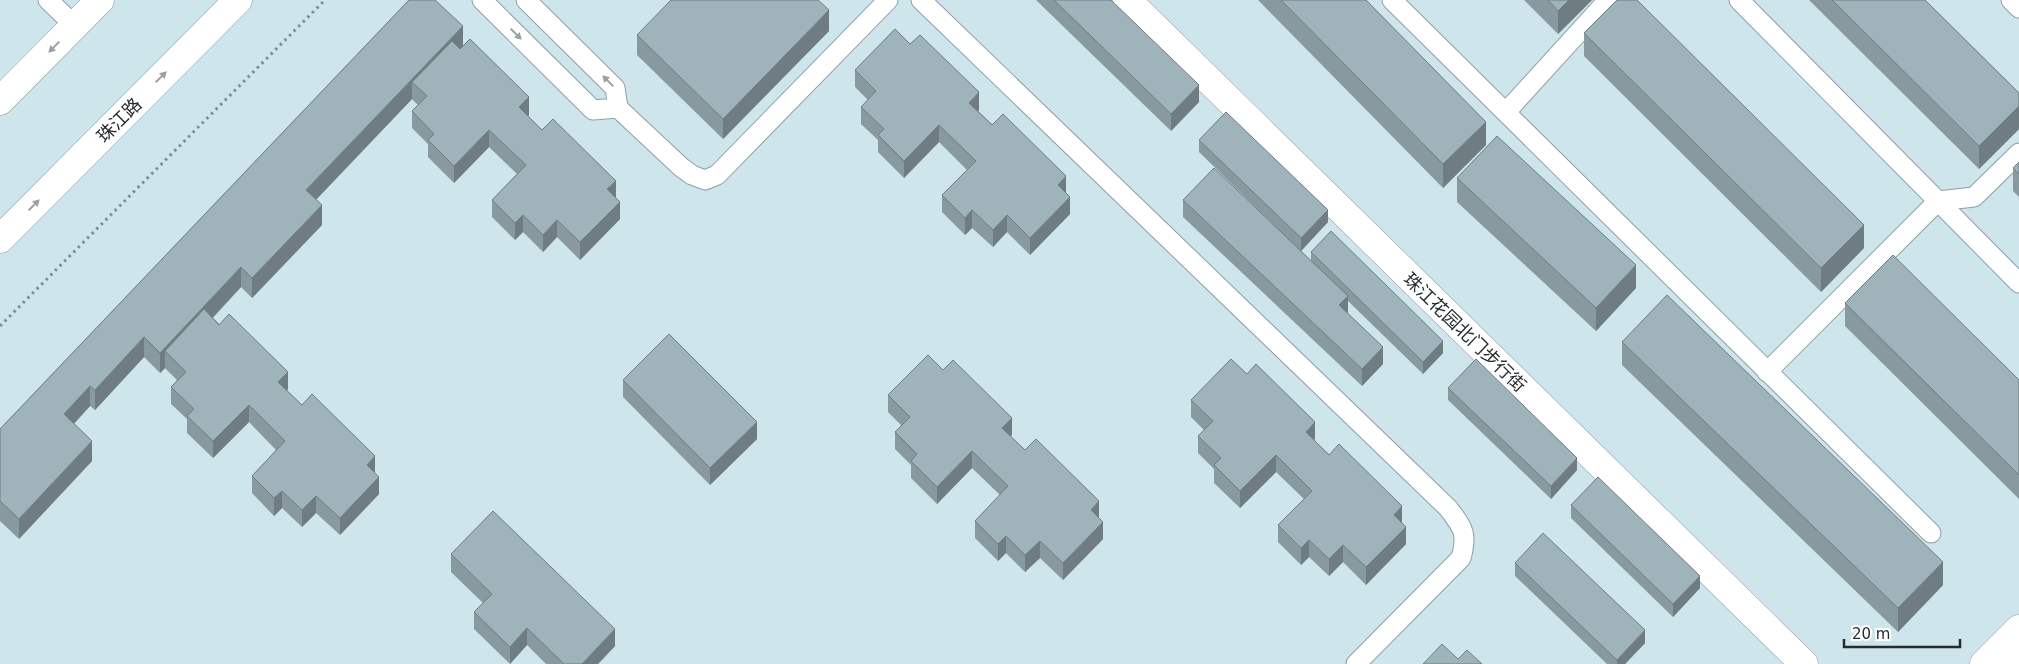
<svg xmlns="http://www.w3.org/2000/svg" width="2019" height="664" font-family="'DejaVu Sans','Noto Sans SC',sans-serif">
	<style>
		.lines { fill: none; stroke-linecap: round; stroke-linejoin: round }
		.service-casing { stroke: #8ba0a6; stroke-width: 21 }
		.minor-casing { stroke: #8ba0a6; stroke-width: 29 }
		.tertiary-casing { stroke: #8ba0a6; stroke-width: 29 }
		.path { stroke: #7d8d92; stroke-width: 3; stroke-dasharray: 2.5 4; stroke-linecap: butt }
		.service { stroke: #fff; stroke-width: 19 }
		.minor { stroke: #fff; stroke-width: 28 }
		.tertiary { stroke: #fff; stroke-width: 28 }
		.wall { fill: #889aa0 }
		.shaded-wall { fill: #6f7d82 }
		.building { fill: #9eb3ba; stroke: #6f7d82 }
		.oneway { fill: #9ca0a1 }
		.labels { text-anchor: middle; dominant-baseline: central; stroke-width: 4.5; stroke-linejoin: round; paint-order: stroke }
		.street-label { font-size: 18px; fill: #242c2f; stroke: #fff }
	</style>
	<rect width="100%" height="100%" fill="#cfe5ec"/>
	<g class="lines">
		<g class="service-casing">
			<g id="service">
				<polyline points="48,0 75,26"/>
				<polyline points="482,0 593,110 618,108 615,88 526,0"/>
				<path d="M 921,0 L 1448,508 C 1463,528 1468,533 1461,558 L 1356,664"/>
				<polyline points="1392,0 1931,533"/>
				<polyline points="1739,0 2019,283"/>
				<polyline points="2011,0 2019,8"/>
				<polyline points="618,108 681,167 692,175 705,180 717,175 888,0"/>
				<polyline points="1506,112 1608,0"/>
				<polyline points="1767,372 1938,201 1974,197 2019,153"/>
			</g>
		</g>
		<g class="minor-casing">
			<g id="minor">
				<polyline points="1127,0 1804,664"/>
				<polyline points="1984,664 2019,629"/>
				<polyline points="2017,664 2019,662"/>
			</g>
		</g>
		<g class="tertiary-casing">
			<g id="tertiary">
				<polyline points="0,101 100,0"/>
				<polyline points="0,239 238,0"/>
			</g>
		</g>
		<polyline class="path" points="0,326 325,0"/>
		<use href="#service" class="service"/>
		<use href="#minor" class="minor"/>
		<use href="#tertiary" class="tertiary"/>
	</g>
	<g class="wall">
		<polygon points="409,0 463,46 529,115 528,116 542,130 616,198 620,219 580,260 557,237 543,252 523,232 515,240 492,217 492,200 517,174 489,147 454,183 428,157 428,144 412,128 412,111 418,105 412,99 316,200 322,225 252,298 241,287 213,318 288,389 287,391 375,473 379,494 340,535 316,513 302,527 282,508 274,516 252,493 252,476 276,450 249,422 213,458 187,433 187,419 171,404 171,387 177,380 165,368 160,373 144,357 95,410 90,406 74,424 92,461 19,539 0,521 0,429"/>
		<polygon points="1036,0 1111,0 1199,102 1171,131"/>
		<polygon points="1258,0 1366,0 1486,145 1443,188"/>
		<polygon points="1524,0 1592,0 1558,34"/>
		<polygon points="1809,0 1925,0 2019,93 2019,129 1979,169"/>
		<polygon points="829,31 723,139 637,55 637,35"/>
		<polygon points="1584,33 1864,248 1821,292 1584,56"/>
		<polygon points="855,70 979,110 978,111 1066,193 1070,214 1030,255 1007,232 993,247 972,228 965,235 942,212 942,195 967,170 939,142 904,178 878,152 878,140 861,124 861,107 868,100 855,87"/>
		<polygon points="1199,140 1328,222 1301,251 1311,261 1311,252 1443,353 1423,374 1348,301 1348,313 1383,364 1362,386 1183,217 1183,200 1281,232 1199,152"/>
		<polygon points="2019,162 2019,197 2013,191 2013,168"/>
		<polygon points="1457,178 1636,288 1596,331 1457,202"/>
		<polygon points="1845,303 2019,380 2019,499 1845,326"/>
		<polygon points="1622,342 1943,585 1898,632 1622,365"/>
		<polygon points="1247,374 1315,439 1314,440 1402,523 1406,544 1366,585 1343,562 1329,576 1309,557 1301,565 1278,542 1278,525 1304,499 1276,472 1240,508 1214,483 1214,469 1198,453 1198,436 1204,430 1191,417 1191,400"/>
		<polygon points="623,380 757,439 710,485 623,397"/>
		<polygon points="1448,388 1577,470 1551,499 1448,400"/>
		<polygon points="888,395 1012,435 1010,436 1025,450 1099,518 1103,539 1063,580 1040,558 1025,572 1006,553 998,561 975,538 975,521 1000,495 972,468 937,504 911,478 911,465 895,449 895,432 901,425 888,412"/>
		<polygon points="1571,505 1700,588 1673,617 1571,518"/>
		<polygon points="451,554 615,646 598,664 546,664 527,645 510,664 474,629 474,612 483,603 451,572"/>
		<polygon points="1515,563 1645,643 1625,664 1607,664 1515,576"/>
	</g>
	<g class="shaded-wall">
		<polygon points="1569,0 1592,0 1558,34 1558,11"/>
		<polygon points="829,10 829,31 723,139 723,119"/>
		<polygon points="463,26 463,46 421,90 412,82 412,99 306,210 306,190"/>
		<polygon points="1199,85 1199,102 1171,131 1171,114"/>
		<polygon points="979,92 979,110 969,120 969,103"/>
		<polygon points="529,97 529,115 519,124 519,107"/>
		<polygon points="2019,106 2019,129 1979,169 1979,146"/>
		<polygon points="1486,122 1486,145 1443,188 1443,164"/>
		<polygon points="939,125 939,142 904,178 904,161"/>
		<polygon points="489,130 489,147 454,183 454,166"/>
		<polygon points="1066,176 1066,194 1058,185"/>
		<polygon points="616,181 616,198 607,189"/>
		<polygon points="1070,197 1070,214 1030,255 1030,238"/>
		<polygon points="620,202 620,219 580,260 580,242"/>
		<polygon points="322,205 322,225 252,298 252,278"/>
		<polygon points="972,210 972,228 965,235 965,218"/>
		<polygon points="1328,210 1328,222 1301,251 1301,238"/>
		<polygon points="523,215 523,232 515,240 515,223"/>
		<polygon points="1007,215 1007,232 993,247 993,230"/>
		<polygon points="557,220 557,237 543,252 543,235"/>
		<polygon points="1864,225 1864,248 1821,292 1821,268"/>
		<polygon points="1636,265 1636,288 1596,331 1596,308"/>
		<polygon points="241,267 241,287 173,359 165,351 165,368 160,373 160,353"/>
		<polygon points="1348,296 1348,313 1339,305"/>
		<polygon points="144,337 144,357 95,410 95,390"/>
		<polygon points="1443,341 1443,353 1423,374 1423,362"/>
		<polygon points="1383,347 1383,364 1362,386 1362,369"/>
		<polygon points="288,372 288,389 278,400 278,382"/>
		<polygon points="90,386 90,406 64,434 64,414"/>
		<polygon points="249,405 249,422 213,458 213,441"/>
		<polygon points="1012,418 1012,435 1002,445 1002,428"/>
		<polygon points="757,422 757,439 710,485 710,468"/>
		<polygon points="1315,422 1315,439 1306,449 1306,432"/>
		<polygon points="92,441 92,461 19,539 19,519"/>
		<polygon points="972,451 972,468 937,504 937,487"/>
		<polygon points="1276,455 1276,472 1240,508 1240,491"/>
		<polygon points="375,456 375,473 367,465"/>
		<polygon points="1577,458 1577,470 1551,499 1551,486"/>
		<polygon points="379,477 379,494 340,535 340,518"/>
		<polygon points="282,491 282,508 274,516 274,498"/>
		<polygon points="316,496 316,513 302,527 302,510"/>
		<polygon points="1099,501 1099,518 1091,510"/>
		<polygon points="1402,506 1402,523 1394,515"/>
		<polygon points="1103,522 1103,539 1063,580 1063,563"/>
		<polygon points="1406,527 1406,544 1366,585 1366,567"/>
		<polygon points="1006,536 1006,553 998,561 998,544"/>
		<polygon points="1309,540 1309,557 1301,565 1301,548"/>
		<polygon points="1040,541 1040,558 1025,572 1025,555"/>
		<polygon points="1343,545 1343,562 1329,576 1329,559"/>
		<polygon points="1943,562 1943,585 1898,632 1898,608"/>
		<polygon points="1700,576 1700,588 1673,617 1673,604"/>
		<polygon points="527,628 527,645 510,664 510,647"/>
		<polygon points="615,629 615,646 598,664 582,664"/>
		<polygon points="1645,630 1645,643 1625,664 1617,664 1617,660"/>
	</g>
	<g class="building">
		<polygon points="409,0 435,0 463,26 306,190 322,205 252,278 241,267 160,353 144,337 95,390 90,386 64,414 92,441 19,519 0,501 0,429"/>
		<polygon points="671,0 818,0 829,10 723,119 637,35"/>
		<polygon points="1054,0 1111,0 1199,85 1171,114"/>
		<polygon points="1281,0 1366,0 1486,122 1443,164"/>
		<polygon points="1548,0 1569,0 1558,11"/>
		<polygon points="1617,0 1637,0 1864,225 1821,268 1584,33"/>
		<polygon points="1832,0 1925,0 2019,93 2019,106 1979,146"/>
		<polygon points="895,29 910,44 920,35 979,92 969,103 992,125 1003,114 1066,176 1058,185 1070,197 1030,238 1007,215 993,230 972,210 965,218 942,195 976,161 939,125 904,161 878,135 884,129 861,107 876,91 855,70"/>
		<polygon points="470,39 529,97 519,107 542,130 553,119 616,181 607,189 620,202 580,242 557,220 543,235 523,215 515,223 492,200 526,165 489,130 454,166 428,140 434,134 412,111 427,96 412,82 452,41 460,49"/>
		<polygon points="1226,112 1328,210 1301,238 1199,140"/>
		<polygon points="1497,136 1636,265 1596,308 1457,178"/>
		<polygon points="2019,162 2019,174 2013,168"/>
		<polygon points="1214,168 1348,296 1339,305 1383,347 1362,369 1183,200"/>
		<polygon points="1331,231 1443,341 1423,362 1311,252"/>
		<polygon points="1893,255 2019,380 2019,475 1845,303"/>
		<polygon points="1667,295 1943,562 1898,608 1622,342"/>
		<polygon points="204,309 219,325 229,314 288,372 278,382 302,405 312,394 375,456 367,465 379,477 340,518 316,496 302,510 282,491 274,498 252,476 285,441 249,405 213,441 187,416 194,409 171,387 186,372 165,351"/>
		<polygon points="669,334 757,422 710,468 623,380"/>
		<polygon points="928,355 943,370 953,360 1012,418 1002,428 1025,450 1036,439 1099,501 1091,510 1103,522 1063,563 1040,541 1025,555 1006,536 998,544 975,521 1008,486 972,451 937,487 911,461 917,454 895,432 910,417 888,395"/>
		<polygon points="1231,359 1247,374 1256,364 1315,422 1306,432 1329,455 1339,444 1402,506 1394,515 1406,527 1366,567 1343,545 1329,559 1309,540 1301,548 1278,525 1312,491 1276,455 1240,491 1214,465 1221,458 1198,436 1213,421 1191,400"/>
		<polygon points="1476,359 1577,458 1551,486 1448,388"/>
		<polygon points="1598,477 1700,576 1673,604 1571,505"/>
		<polygon points="493,511 615,629 582,664 564,664 527,628 510,647 474,612 492,594 451,554"/>
		<polygon points="1543,533 1645,630 1617,660 1515,563"/>
		<polygon points="1442,644 1458,659 1467,650 1482,664 1423,664"/>
	</g>
	<defs><path id="oneway-solid" d="M-6-.8H1V-3.2L6.5 0L1 3.2V.8H-6Z" transform="scale(1.25)"/></defs>
	<g class="oneway">
		<use href="#oneway-solid" transform="translate(516 34) rotate(45)"/>
		<use href="#oneway-solid" transform="translate(54 47) rotate(135)"/>
		<use href="#oneway-solid" transform="translate(161 77) rotate(-45)"/>
		<use href="#oneway-solid" transform="translate(608 81) rotate(-135)"/>
		<use href="#oneway-solid" transform="translate(34 205) rotate(-45)"/>
	</g>
	<g class="labels">
		<g class="street-label">
			<text transform="translate(119 120) rotate(-45)">珠江路</text>
			<text transform="translate(1465 332) rotate(44)">珠江花园北门步行街</text>
		</g>
	</g>
	<path d="M1844 639v8h116v-8" fill="none" stroke="#242c2f" stroke-width="2.5"/>
	<text x="1852" y="639" font-size="15" fill="#242c2f" stroke="#ffffff" stroke-width="4" paint-order="stroke">20 m</text>
</svg>
